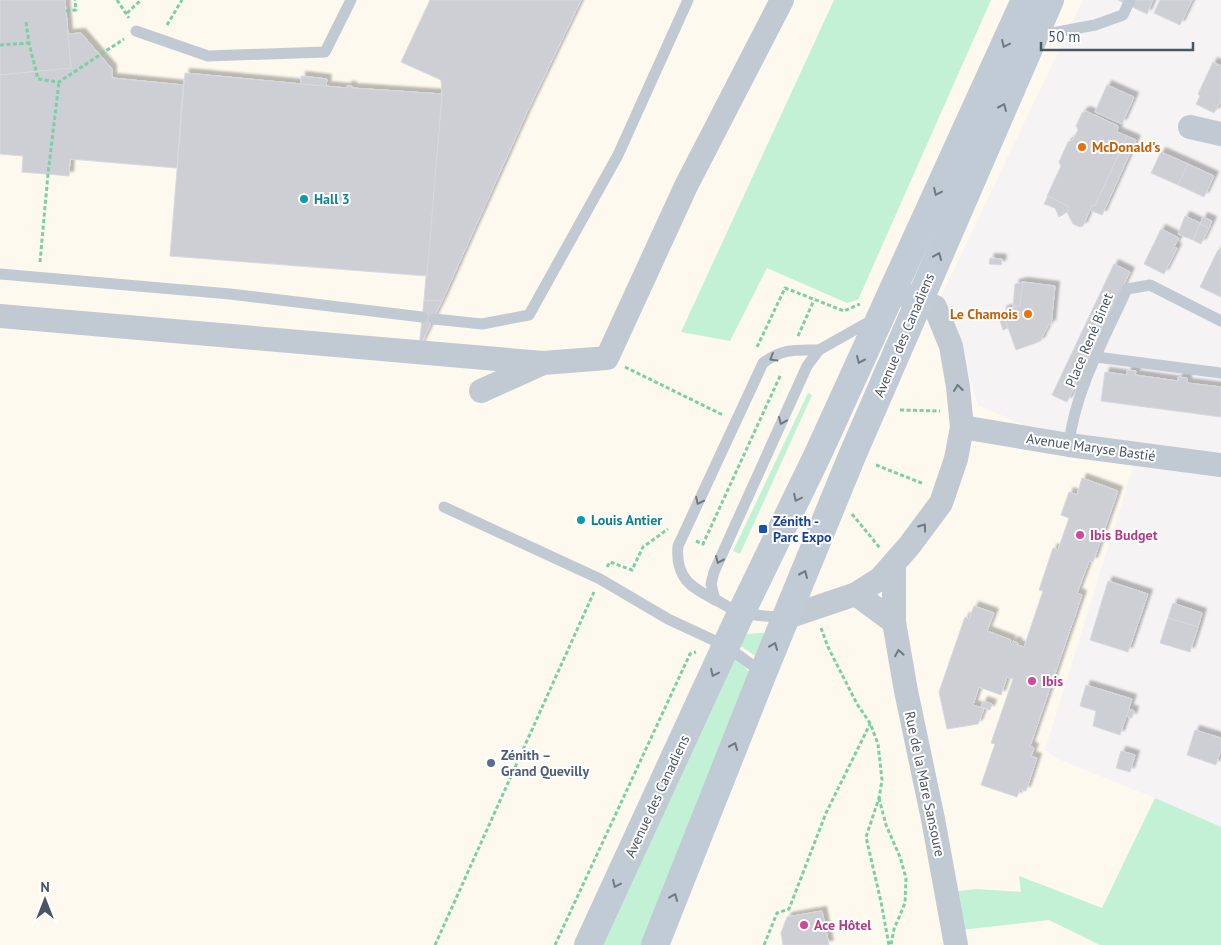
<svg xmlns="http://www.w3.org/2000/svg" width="1221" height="945" font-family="'PT Sans',sans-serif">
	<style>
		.commercial { fill: #fdf9ef }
		.green { fill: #c3f1d5 }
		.building { fill: #cdcfd5; stroke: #d7d9de; filter: url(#shadow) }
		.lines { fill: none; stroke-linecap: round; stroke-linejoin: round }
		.path { stroke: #7ad0a6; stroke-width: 3; stroke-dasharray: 4 2.5; stroke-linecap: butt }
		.lane { stroke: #c1cad2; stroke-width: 11 }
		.street { stroke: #c1cad2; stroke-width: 24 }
		.secondary { stroke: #c1cbd6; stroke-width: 28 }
		.oneway { stroke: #6e7984 }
		.oneway2 { stroke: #6e7983 }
		.food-dot { fill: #e8710a; stroke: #fff; stroke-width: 2 }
		.culture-dot { fill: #0f9aa8; stroke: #fff; stroke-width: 2 }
		.transit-dot { fill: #1a4fb4; stroke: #fff; stroke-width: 2 }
		.hotel-dot { fill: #d1479c; stroke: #fff; stroke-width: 2 }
		.service-dot { fill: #5c6f8a; stroke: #fff; stroke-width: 2 }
		.labels { text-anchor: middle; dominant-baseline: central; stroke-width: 4; stroke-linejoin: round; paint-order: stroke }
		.food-label { font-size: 14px; font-weight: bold; fill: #c56008; stroke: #fff; text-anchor: start }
		.culture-label { font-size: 14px; font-weight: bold; fill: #0d838f; stroke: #fff; text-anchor: start }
		.street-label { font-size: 14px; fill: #4a5661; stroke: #fff }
		.transit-label { font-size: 14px; font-weight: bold; fill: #164399; stroke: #fff; text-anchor: start }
		.hotel-label { font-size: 14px; font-weight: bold; fill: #b23c85; stroke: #fff; text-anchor: start }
		.service-label { font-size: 14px; font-weight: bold; fill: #4e5e75; stroke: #fff; text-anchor: start }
	</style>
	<defs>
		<filter id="shadow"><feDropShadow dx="4.5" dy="-4.5" stdDeviation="1" flood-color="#0004"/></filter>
	</defs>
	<rect width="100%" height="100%" fill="#f5f3f3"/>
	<polygon class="commercial" points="0,0 1083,0 939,301 961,349 978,405 1069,445 1137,454 1045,750 1058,759 1155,798 1102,908 1019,876 1022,892 976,889 962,930 1049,920 1100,945 0,945"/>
	<g class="green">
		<polygon points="834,0 991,0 858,300 847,303 767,268 730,341 681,332"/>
		<polygon points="808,393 812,395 740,554 733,551"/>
		<polygon points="775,632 766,663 739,645 746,634"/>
		<polygon points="732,658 740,661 750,673 647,945 600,945"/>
		<polygon points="1155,798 1221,827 1221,945 1100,945 1049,920 961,930 958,891 976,889 1021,892 1019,876 1102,908"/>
	</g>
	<g class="building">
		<polygon points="0,0 65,0 71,68 0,75"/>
		<polygon points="430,0 581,0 527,112 442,301 424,300 442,94 441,80 401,62"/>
		<polygon points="1118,0 1153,0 1147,14"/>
		<polygon points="1160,0 1192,0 1180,25 1154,13"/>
		<polygon points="81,33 112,69 112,78 183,85 177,168 70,159 69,176 22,172 23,156 0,154 0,75 71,68 68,34"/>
		<polygon points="1213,62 1221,66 1221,101 1214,113 1196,104 1200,96 1198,94"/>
		<polygon points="185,73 301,84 347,88 347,86 352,86 352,88 442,94 427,276 170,256"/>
		<polygon points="301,76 327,79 326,86 301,84"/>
		<polygon points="1107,85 1134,97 1122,124 1095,112"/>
		<polygon points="1086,111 1118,126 1117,132 1127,136 1095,206 1092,205 1083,226 1080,227 1073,224 1067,212 1070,207 1047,196 1061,166 1059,162 1068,142 1072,141 1078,130 1076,126 1082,113"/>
		<polygon points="1127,136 1136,140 1102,215 1090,210 1092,205 1095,206"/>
		<polygon points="1161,152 1188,164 1178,185 1151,173"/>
		<polygon points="1188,164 1214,176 1204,197 1178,185"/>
		<polygon points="1048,196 1070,207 1067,212 1059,217 1055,208 1044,204"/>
		<polygon points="1185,216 1200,223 1193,240 1178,234"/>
		<polygon points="1203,217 1212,221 1209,228 1200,224"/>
		<polygon points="1200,224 1209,228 1201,244 1193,240"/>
		<polygon points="1161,229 1179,238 1174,247 1177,248 1164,274 1144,264"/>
		<polygon points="1218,250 1221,251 1221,297 1200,287"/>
		<polygon points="990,258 1002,259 1001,265 989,264"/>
		<polygon points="1114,264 1130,272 1067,402 1052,395"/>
		<polygon points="1023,282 1055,286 1051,325 1049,324 1041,339 1041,341 1016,350 1002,311 1020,305"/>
		<polygon points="1023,282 1020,305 1013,307 1015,284"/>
		<polygon points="424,300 442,301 419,348"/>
		<polygon points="1004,316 1008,328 1003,330 999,318"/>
		<polygon points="1127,370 1136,371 1135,375 1178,381 1178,377 1187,378 1187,383 1221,387 1221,417 1101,401 1105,372 1127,375"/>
		<polygon points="1082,478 1118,491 1093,562 1089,561 1077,593 1082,595 1030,746 1034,748 1031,756 1037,758 1026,791 1020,789 1017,797 981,785 995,744 991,743 1013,679 1007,677 1001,695 979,687 973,705 984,709 978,724 947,729 939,692 965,617 969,619 974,606 994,613 987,631 1011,640 1010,643 1012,644 1013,641 1018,643 1017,645 1024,647 1043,591 1039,590 1053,548 1058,550 1069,518 1061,515 1069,492 1077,495"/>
		<polygon points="1108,581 1148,594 1128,652 1090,640"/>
		<polygon points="1173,603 1202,613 1198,627 1168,618"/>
		<polygon points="1168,618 1198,627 1190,652 1160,643"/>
		<polygon points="1086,685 1132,699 1120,735 1093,726 1096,711 1080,706"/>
		<polygon points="983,701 992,704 990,710 981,707"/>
		<polygon points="1129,709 1134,711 1132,718 1127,716"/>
		<polygon points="1195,730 1221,738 1221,749 1216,765 1187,755"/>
		<polygon points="1121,751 1135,755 1130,772 1116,768"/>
		<polygon points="822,911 829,945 783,945 781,933 787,917"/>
	</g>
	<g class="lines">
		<g class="path">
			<polyline points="117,0 129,18"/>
			<polyline points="66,11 76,10 75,0"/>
			<polyline points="127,13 141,0"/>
			<polyline points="26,22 29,43 38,79 59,82 124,39"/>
			<polyline points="167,25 182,0"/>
			<polyline points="0,45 29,43"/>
			<polyline points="40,262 48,174 59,82"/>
			<polyline points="798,336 814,300"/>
			<polyline points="757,347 785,288 844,311 860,304"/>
			<polyline points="625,367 723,415"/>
			<polyline points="900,410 940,411"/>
			<polyline points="876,465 924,484"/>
			<polyline points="852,514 880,548"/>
			<polyline points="696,541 703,544 781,374"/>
			<polyline points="607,567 610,562 632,570 643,547 668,529"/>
			<polyline points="821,628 828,647 857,704 870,723 878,744 882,780 879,798 866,837 881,902 889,945"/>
			<polyline points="879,798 886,825 900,857 906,878 905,903 894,929 891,945"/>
			<polyline points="435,945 594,592"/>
			<polyline points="555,945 690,654 696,652"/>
			<polyline points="764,945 777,913 789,909 826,813 870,724"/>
		</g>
		<g class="lane">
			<polyline points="136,31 208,56 325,52 351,0"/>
			<polyline points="1036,36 1095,25 1123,15 1130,0"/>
			<polyline points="0,274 230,294 422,317"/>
			<polyline points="434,319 482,324 529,315 618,155 688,0"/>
			<polyline points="1096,357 1221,373"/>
			<path d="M 1069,445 C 1074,393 1105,337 1127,289 L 1150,285 L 1221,321"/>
			<polyline points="444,507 600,579 668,619 726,646 763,673"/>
			<polyline points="715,600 711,584 714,572 807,366 819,350 874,319"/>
			<path d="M 785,618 C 771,616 756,616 742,613 C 733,611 726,605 718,601 C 691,588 675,578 678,546 L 763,363 C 783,348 796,350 819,350"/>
		</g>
		<g class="street">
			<polyline points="1190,127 1221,134"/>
			<polyline points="0,316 543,363"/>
			<polyline points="481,391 543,363 607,358 686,186 782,0"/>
			<polyline points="962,427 1069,445 1221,465"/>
			<polyline points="894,563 894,622 906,691 933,819 956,945"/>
			<polyline points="856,594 894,622"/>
			<polyline points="785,618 856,594 881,578 909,546 941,503 956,459 962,427 958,387 951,346 935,307 891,290"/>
		</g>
		<g class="secondary">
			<polyline points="588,945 741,613 818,454 1025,0"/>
			<polyline points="655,945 763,673 852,456 1050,0"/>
		</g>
	</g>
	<defs><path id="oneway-chevron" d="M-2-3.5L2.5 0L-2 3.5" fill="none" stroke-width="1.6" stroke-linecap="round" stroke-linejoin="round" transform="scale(1.25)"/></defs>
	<g class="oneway">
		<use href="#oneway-chevron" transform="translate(1005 44) rotate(115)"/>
		<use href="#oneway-chevron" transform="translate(1003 107) rotate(-66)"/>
		<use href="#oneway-chevron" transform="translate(937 192) rotate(115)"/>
		<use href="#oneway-chevron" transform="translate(938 256) rotate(-67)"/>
		<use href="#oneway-chevron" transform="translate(860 360) rotate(114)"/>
		<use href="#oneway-chevron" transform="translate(797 498) rotate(116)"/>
		<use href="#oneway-chevron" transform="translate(804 574) rotate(-66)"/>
		<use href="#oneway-chevron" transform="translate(774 646) rotate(-68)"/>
		<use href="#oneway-chevron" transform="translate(714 673) rotate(115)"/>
		<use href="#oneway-chevron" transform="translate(734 746) rotate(-68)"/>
		<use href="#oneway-chevron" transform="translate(616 884) rotate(115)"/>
		<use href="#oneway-chevron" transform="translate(674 897) rotate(-68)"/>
	</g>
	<g class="oneway2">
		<use href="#oneway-chevron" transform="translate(773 358) rotate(149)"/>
		<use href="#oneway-chevron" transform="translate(958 388) rotate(-97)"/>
		<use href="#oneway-chevron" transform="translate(782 421) rotate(113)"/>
		<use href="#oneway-chevron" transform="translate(699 501) rotate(115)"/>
		<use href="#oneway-chevron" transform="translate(923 527) rotate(-54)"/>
		<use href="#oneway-chevron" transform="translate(719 560) rotate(114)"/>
		<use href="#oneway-chevron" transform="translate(899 653) rotate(-100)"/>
	</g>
	<g class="food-dot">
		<circle cx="1082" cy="147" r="5"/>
		<circle cx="1028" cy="314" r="5"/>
	</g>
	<g class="culture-dot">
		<circle cx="304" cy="199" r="5"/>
		<circle cx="581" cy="520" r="5"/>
	</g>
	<rect class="transit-dot" x="758" y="524" width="10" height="10" rx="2.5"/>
	<g class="hotel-dot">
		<circle cx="1080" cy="535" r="5"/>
		<circle cx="1032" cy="681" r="5"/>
		<circle cx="804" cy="925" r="5"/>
	</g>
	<circle class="service-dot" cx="491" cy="763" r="5"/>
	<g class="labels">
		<g class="food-label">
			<text x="1092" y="147">McDonald's</text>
			<text x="1018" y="314" text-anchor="end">Le Chamois</text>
		</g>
		<g class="culture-label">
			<text x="314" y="199">Hall 3</text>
			<text x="591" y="520">Louis Antier</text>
		</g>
		<g class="street-label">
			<text transform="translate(904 335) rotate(-67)">Avenue des Canadiens</text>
			<text transform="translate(1089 340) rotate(-67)">Place René Binet</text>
			<text transform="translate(1091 447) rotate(8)">Avenue Maryse Bastié</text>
			<text transform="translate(925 784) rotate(78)">Rue de la Mare Sansoure</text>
			<text transform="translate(657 796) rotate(-65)">Avenue des Canadiens</text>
		</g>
		<g class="transit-label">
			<text x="773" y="521">Zénith -<tspan x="773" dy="16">Parc Expo</tspan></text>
		</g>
		<g class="hotel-label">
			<text x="1090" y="535">Ibis Budget</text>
			<text x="1042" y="681">Ibis</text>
			<text x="814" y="925">Ace Hôtel</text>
		</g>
		<g class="service-label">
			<text x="501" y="755">Zénith –<tspan x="501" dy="16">Grand Quevilly</tspan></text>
		</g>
	</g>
	<g transform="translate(45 900)" stroke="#ffffff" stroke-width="4" paint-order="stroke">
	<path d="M0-4L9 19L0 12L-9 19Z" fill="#4a5661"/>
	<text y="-8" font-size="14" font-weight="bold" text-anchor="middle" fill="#4a5661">N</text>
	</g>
	<path d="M1041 42v8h152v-8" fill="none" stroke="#4a5661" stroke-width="2.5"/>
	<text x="1048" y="42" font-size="15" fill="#4a5661" stroke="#ffffff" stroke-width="4" paint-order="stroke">50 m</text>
</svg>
